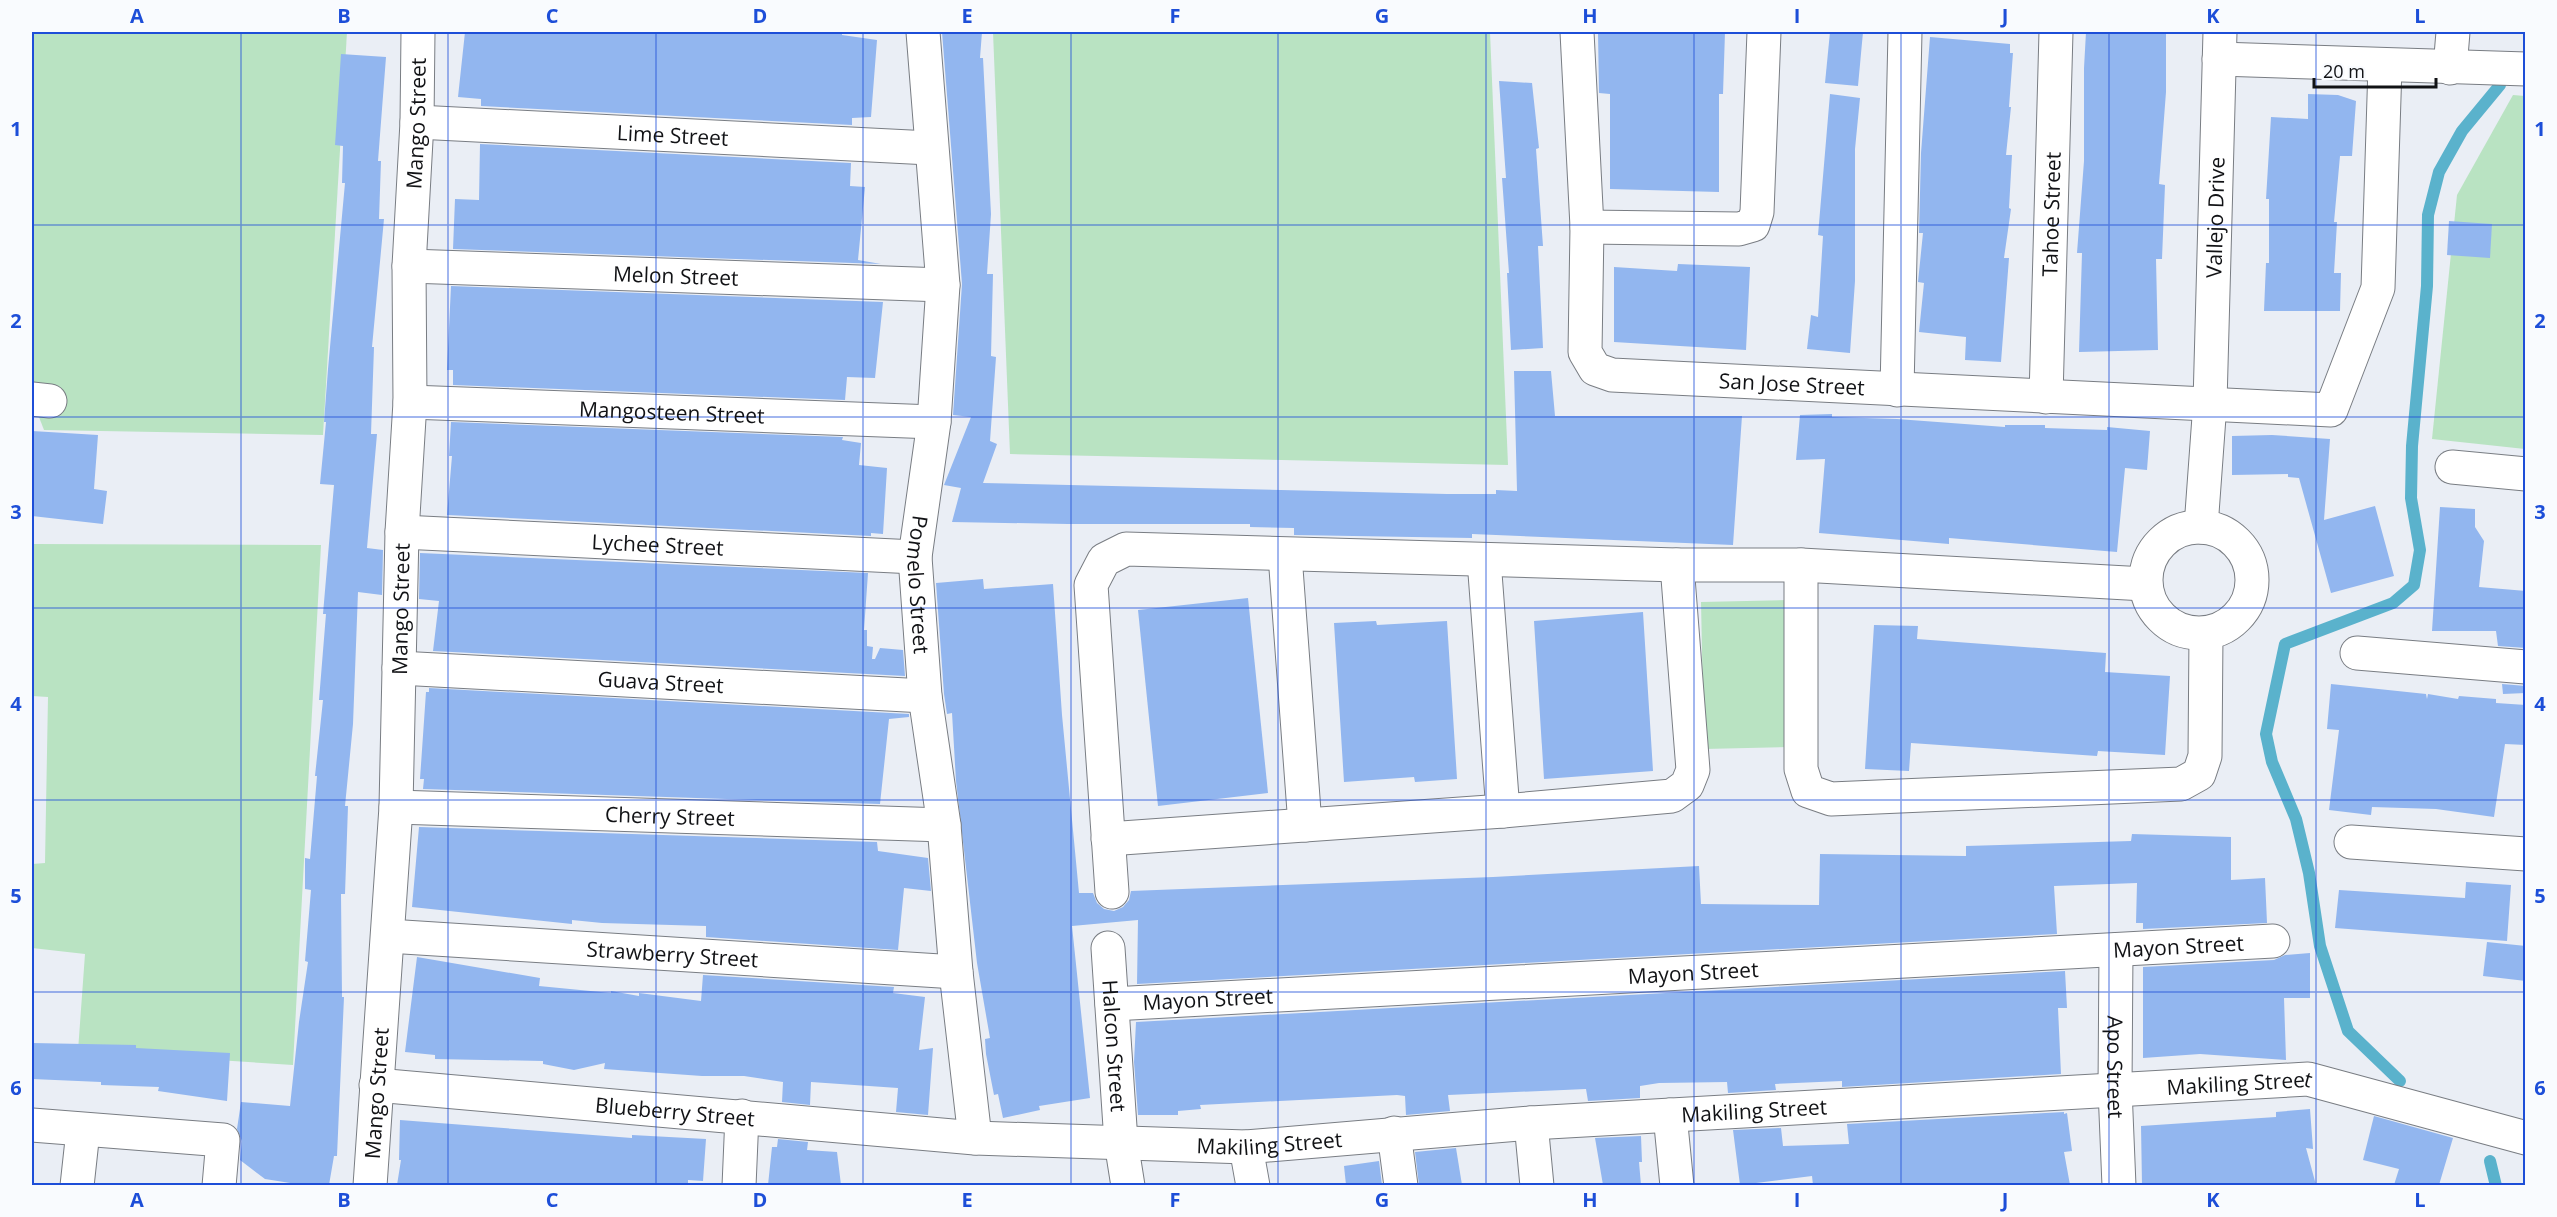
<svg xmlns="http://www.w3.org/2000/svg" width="2557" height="1217" font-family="'Open Sans',sans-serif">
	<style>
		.green { fill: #b9e3c2 }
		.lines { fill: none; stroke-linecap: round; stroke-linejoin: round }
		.stream { stroke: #5ab2cc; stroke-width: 12 }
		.building { fill: #92b6ef }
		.minor-casing { stroke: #797d83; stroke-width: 35 }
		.minor { stroke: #fff; stroke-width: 33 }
		.grid { fill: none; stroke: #1d4ed8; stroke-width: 1.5; stroke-opacity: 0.55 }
		.labels { text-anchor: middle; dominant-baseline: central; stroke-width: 4.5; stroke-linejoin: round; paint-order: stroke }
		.street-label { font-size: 21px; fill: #111215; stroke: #f9fbfe }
		.neatline { fill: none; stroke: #1d4ed8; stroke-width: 2 }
		.grid-label { font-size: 20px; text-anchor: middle; font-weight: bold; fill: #1d4ed8 }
	</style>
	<rect width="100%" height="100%" fill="#eaeef5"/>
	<g class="green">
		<polygon points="32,32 347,32 323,435 44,430 32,399"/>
		<polygon points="993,32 1490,32 1508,465 1010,454"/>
		<polygon points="2513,95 2525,96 2525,449 2432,439 2457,195"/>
		<polygon points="32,544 321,545 293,1065 78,1051 85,954 32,948 32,864 45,863 48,697 32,696"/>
		<polygon points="1787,600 1790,747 1704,749 1701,602"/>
	</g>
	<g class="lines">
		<g class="stream">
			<polyline points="2400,1081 2348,1031 2320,946 2309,873 2296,819 2272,762 2266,734 2285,644 2393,603 2414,585 2420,550 2411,498 2412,446 2427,286 2428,215 2439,172 2462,131 2500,85"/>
			<polyline points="2490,1161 2496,1186"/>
		</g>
	</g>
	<g class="building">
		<polygon points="465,32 842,32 842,35 877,40 871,117 852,118 852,125 481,106 481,99 458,97"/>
		<polygon points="942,32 982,32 980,58 983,58 991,214 987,274 993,274 991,356 996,357 990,441 997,444 983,483 1447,494 1496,494 1496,490 1517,491 1514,371 1551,371 1555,416 1742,416 1733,545 1472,534 1472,538 1294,535 1294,528 1250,527 1250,524 1068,524 952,522 961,488 944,485 971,417 953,415 962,284"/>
		<polygon points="1598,32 1725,32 1723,94 1719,94 1719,192 1610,189 1610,94 1599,93"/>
		<polygon points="1830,32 1863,32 1858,86 1825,83"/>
		<polygon points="2086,32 2166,32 2166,92 2159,184 2165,185 2162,259 2156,259 2158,350 2079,352 2082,253 2077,253 2084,161 2084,68"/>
		<polygon points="1930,37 2010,44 2010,53 2013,53 2009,107 2011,107 2006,155 2012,155 2009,208 2011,209 2004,258 2009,258 2001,362 1965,360 1966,337 1919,332 1924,283 1918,282 1923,233 1919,233 1921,153"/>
		<polygon points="341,54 386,57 378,161 381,161 379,219 384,219 372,347 374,347 371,434 377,434 367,548 383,550 382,595 358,592 353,724 345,806 348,806 345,894 341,894 342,997 344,997 337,1156 334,1156 329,1185 303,1185 265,1179 240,1160 242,1141 237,1129 241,1102 290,1106 299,1022 308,962 305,961 311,890 305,889 305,858 310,859 317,776 315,776 323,700 319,700 326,614 323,614 334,485 320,484 326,422 324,422 328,369 345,183 342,183 343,146 335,145"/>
		<polygon points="1499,81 1532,83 1539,148 1536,149 1543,246 1538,246 1543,348 1511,350 1507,273 1509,273 1502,178 1506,178"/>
		<polygon points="1830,94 1860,98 1855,149 1855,281 1850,353 1807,349 1811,315 1818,317 1823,236 1818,235"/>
		<polygon points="2308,94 2338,95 2356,101 2352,156 2340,156 2334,222 2337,222 2334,273 2341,273 2340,311 2264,311 2266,263 2269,263 2269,199 2266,199 2271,117 2308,119"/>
		<polygon points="480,144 851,163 850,186 865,187 858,260 881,264 453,249 455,199 479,200"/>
		<polygon points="2449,221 2492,224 2490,258 2447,255"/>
		<polygon points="1678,264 1750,267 1746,350 1614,342 1614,267 1677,271"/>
		<polygon points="451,286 883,302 875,378 847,377 845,400 453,385 453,370 447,370"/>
		<polygon points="1832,414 1832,417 1897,419 2005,427 2005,425 2045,425 2045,428 2107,430 2107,427 2150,431 2147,470 2125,468 2117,552 1949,538 1949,544 1819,533 1825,459 1796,460 1800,415"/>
		<polygon points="451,422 843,437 842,440 861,443 859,465 887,468 883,534 871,533 871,536 447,515 452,456 449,456"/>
		<polygon points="32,431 98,435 94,489 107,491 103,524 32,516"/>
		<polygon points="2272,435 2330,439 2324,520 2375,506 2394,576 2331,593 2299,478 2288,477 2288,474 2232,475 2232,436"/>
		<polygon points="2440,507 2475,509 2475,527 2484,541 2479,587 2526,591 2526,648 2498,646 2496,631 2432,631"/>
		<polygon points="420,553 868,573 864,630 867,630 867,646 873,647 872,659 875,659 880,648 903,650 905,676 433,651 439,601 419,599"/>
		<polygon points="983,579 984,589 1053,584 1062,715 1079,893 1093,893 1097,903 1104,909 1114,911 1123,907 1129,900 1131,891 1493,877 1699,866 1701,904 1819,905 1820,854 1966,856 1966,846 2131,841 2132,834 2231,837 2231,880 2265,878 2267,923 2143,929 2143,923 2136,923 2137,883 2054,886 2057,934 1137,984 1138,920 1072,926 1090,1098 1039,1106 1040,1110 1003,1118 998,1094 994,1095 986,1054 985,1039 990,1038 977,963 956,781 952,713 947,714 944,694 936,583"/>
		<polygon points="1248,598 1268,793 1158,806 1138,610"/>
		<polygon points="1643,612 1653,771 1544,779 1534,621"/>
		<polygon points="1376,621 1377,625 1447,621 1457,779 1415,782 1414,777 1344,782 1334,623"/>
		<polygon points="1874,625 1918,626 1917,639 2106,653 2105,672 2170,676 2165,755 2098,751 2097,756 1911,743 1909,771 1865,769"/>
		<polygon points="2331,684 2426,694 2427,699 2428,694 2458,699 2459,696 2496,699 2496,703 2526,705 2526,745 2505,744 2494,817 2436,809 2372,807 2371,815 2329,810 2339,730 2327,729"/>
		<polygon points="2502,684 2526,686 2526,693 2503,694"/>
		<polygon points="429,688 909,714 909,717 889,719 880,804 423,789 424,779 420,779 426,692 429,692"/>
		<polygon points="419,827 877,842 878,851 928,858 931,891 904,888 898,950 706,937 706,926 602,923 572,920 572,924 412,907"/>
		<polygon points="2466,882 2511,885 2507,941 2335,928 2339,890 2465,898"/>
		<polygon points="2487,942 2526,946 2526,981 2483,976"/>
		<polygon points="2310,953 2310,998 2284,998 2286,1060 2200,1054 2143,1058 2143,967 2274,960 2285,955"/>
		<polygon points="417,957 540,978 539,986 611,993 611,991 639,996 639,993 701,1001 703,975 894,987 893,993 925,997 919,1050 933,1048 928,1115 896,1112 898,1088 811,1082 810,1105 782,1102 783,1082 744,1076 702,1076 604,1069 605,1063 574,1070 543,1064 543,1061 435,1059 435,1055 405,1052"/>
		<polygon points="2065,971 2067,1008 2058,1008 2061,1074 1842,1087 1842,1081 1775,1084 1776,1090 1728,1093 1727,1082 1659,1083 1640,1086 1640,1098 1588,1101 1586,1089 1448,1095 1450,1111 1406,1115 1405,1096 1397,1095 1200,1105 1201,1109 1178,1111 1178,1115 1138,1115 1134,1062 1136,1022"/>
		<polygon points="32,1043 136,1045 136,1048 230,1053 227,1101 158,1091 159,1087 101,1085 101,1082 32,1079"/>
		<polygon points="2310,1109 2313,1149 2306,1148 2316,1185 2142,1185 2141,1126 2276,1117 2276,1112"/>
		<polygon points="2064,1112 2064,1114 2067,1113 2072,1151 2064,1152 2070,1185 1813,1185 1812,1176 1740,1185 1733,1130 1781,1128 1783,1146 1849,1144 1847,1124"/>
		<polygon points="2374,1116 2453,1138 2439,1185 2394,1185 2399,1169 2363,1160"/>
		<polygon points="400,1120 632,1138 632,1135 706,1139 703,1181 688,1180 688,1185 397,1185 401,1160 399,1160"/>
		<polygon points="1641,1136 1642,1162 1639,1162 1641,1185 1603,1185 1595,1138"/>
		<polygon points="778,1139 808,1142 807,1150 837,1152 841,1185 768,1185 772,1147 777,1147"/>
		<polygon points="1456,1148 1462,1185 1419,1185 1415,1152"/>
		<polygon points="1379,1161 1382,1185 1346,1185 1344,1166"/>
	</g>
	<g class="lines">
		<g class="minor-casing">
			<g id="minor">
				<path id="s1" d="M 923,32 L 943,285 L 934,422 L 915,557 L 925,696 L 944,825 L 956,972 L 975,1138"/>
				<path id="s2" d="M 1577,32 L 1587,227 L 1585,352 L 1595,369 L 1612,375 L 2331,410 L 2378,288 L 2385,66"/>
				<polyline points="2219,59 2526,69"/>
				<polyline points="2450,68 2453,32"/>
				<path id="s3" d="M 417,122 L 930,148"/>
				<polyline points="1587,227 1739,229 1753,225 1757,212 1764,32"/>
				<path id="s4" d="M 409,266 L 943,285"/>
				<polyline points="1897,390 1905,32"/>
				<path id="s5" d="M 2046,397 L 2056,32"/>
				<polyline points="32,399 50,401"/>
				<path id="s6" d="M 410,402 L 934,422"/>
				<polyline points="2452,467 2526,474"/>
				<path id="s7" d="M 2201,527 L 2210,403 L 2220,32"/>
				<circle cx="2199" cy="580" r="53"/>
				<path id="s8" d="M 402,532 L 915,557"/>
				<polyline points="1285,555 1305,825"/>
				<polyline points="1484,560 1503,811"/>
				<polyline points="1801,565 1801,769 1808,791 1831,799 2181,784 2199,774 2205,756 2206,634"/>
				<polyline points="2357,653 2526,667"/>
				<path id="s9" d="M 399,668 L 925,696"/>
				<path id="s10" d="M 396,807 L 944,825"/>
				<polyline points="1108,839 1503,811 1672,796 1687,785 1693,770 1677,565"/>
				<polyline points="2351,842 2526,854"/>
				<polyline points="1112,892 1091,585 1104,560 1126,549 1677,565 1801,565 2145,584"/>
				<path id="s11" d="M 388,936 L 956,972"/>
				<path id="s12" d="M 1108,948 L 1121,1142 L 1128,1186"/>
				<path id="s13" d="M 2116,950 L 2115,1089 L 2119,1186"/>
				<path id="s14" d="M 1112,1004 L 2273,941"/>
				<path id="s15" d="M 376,1085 L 975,1138 L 1246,1147 L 1531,1123 L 2308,1079 L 2526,1138"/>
				<polyline points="1670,1115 1677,1186"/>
				<polyline points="1531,1123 1537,1186"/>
				<polyline points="32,1125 223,1140 219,1186"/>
				<polyline points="1394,1133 1401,1186"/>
				<polyline points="1246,1147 1253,1186"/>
				<polyline points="77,1186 83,1131"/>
				<path id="s16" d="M 370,1186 L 396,807 L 402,532 L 410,402 L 409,266 L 417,122 L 418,32"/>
				<polyline points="739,1186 742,1116"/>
			</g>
		</g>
		<use href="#minor" class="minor"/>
	</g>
	<path class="grid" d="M 241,32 L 241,1186M 448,32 L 448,1186M 656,32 L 656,1186M 863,32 L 863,1186M 1071,32 L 1071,1186M 1278,32 L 1278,1186M 1486,32 L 1486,1186M 1694,32 L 1694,1186M 1901,32 L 1901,1186M 2109,32 L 2109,1186M 2316,32 L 2316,1186M 32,225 L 2526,225M 32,417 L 2526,417M 32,608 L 2526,608M 32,800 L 2526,800M 32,992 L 2526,992"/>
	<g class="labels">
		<g class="street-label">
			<text stroke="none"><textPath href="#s16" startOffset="1064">Mango Street</textPath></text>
			<text stroke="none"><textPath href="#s3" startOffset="256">Lime Street</textPath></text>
			<text stroke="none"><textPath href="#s5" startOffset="183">Tahoe Street</textPath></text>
			<text stroke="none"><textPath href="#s7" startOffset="310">Vallejo Drive</textPath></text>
			<text stroke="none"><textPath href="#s4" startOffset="267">Melon Street</textPath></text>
			<text stroke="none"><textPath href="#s2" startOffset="538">San Jose Street</textPath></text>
			<text stroke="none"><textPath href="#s6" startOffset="262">Mangosteen Street</textPath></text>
			<text stroke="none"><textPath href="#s8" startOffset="256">Lychee Street</textPath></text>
			<text stroke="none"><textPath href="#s1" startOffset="555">Pomelo Street</textPath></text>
			<text stroke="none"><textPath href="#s16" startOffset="578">Mango Street</textPath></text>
			<text stroke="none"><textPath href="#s9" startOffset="262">Guava Street</textPath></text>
			<text stroke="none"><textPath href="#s10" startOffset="274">Cherry Street</textPath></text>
			<text stroke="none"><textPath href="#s14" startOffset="1068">Mayon Street</textPath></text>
			<text stroke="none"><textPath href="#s11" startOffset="285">Strawberry Street</textPath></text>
			<text stroke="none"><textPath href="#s14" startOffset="582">Mayon Street</textPath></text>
			<text stroke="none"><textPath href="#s14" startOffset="96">Mayon Street</textPath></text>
			<text stroke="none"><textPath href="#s12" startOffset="98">Halcon Street</textPath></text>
			<text stroke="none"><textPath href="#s13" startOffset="117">Apo Street</textPath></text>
			<text stroke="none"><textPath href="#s15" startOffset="1868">Makiling Street</textPath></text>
			<text stroke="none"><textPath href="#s16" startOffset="93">Mango Street</textPath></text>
			<text stroke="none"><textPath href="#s15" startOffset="300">Blueberry Street</textPath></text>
			<text stroke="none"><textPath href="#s15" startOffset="1382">Makiling Street</textPath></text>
			<text stroke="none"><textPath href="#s15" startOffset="896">Makiling Street</textPath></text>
		</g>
	</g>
	<rect width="2557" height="1217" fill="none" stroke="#f9fbfe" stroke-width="66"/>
	<path d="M2314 78v9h122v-9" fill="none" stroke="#111215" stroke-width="3"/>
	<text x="2323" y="78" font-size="18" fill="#111215" stroke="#f9fbfe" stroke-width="4.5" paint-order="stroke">20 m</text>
	<rect x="33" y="33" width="2491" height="1151" class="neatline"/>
	<g class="grid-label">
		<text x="137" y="23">A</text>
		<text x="344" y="23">B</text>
		<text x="552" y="23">C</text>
		<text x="760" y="23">D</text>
		<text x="967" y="23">E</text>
		<text x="1175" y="23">F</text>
		<text x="1382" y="23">G</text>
		<text x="1590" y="23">H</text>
		<text x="1797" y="23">I</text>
		<text x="2005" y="23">J</text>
		<text x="2213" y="23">K</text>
		<text x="2420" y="23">L</text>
		<text x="16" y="136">1</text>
		<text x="2540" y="136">1</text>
		<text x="16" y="328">2</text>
		<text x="2540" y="328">2</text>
		<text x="16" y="519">3</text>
		<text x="2540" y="519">3</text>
		<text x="16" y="711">4</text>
		<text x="2540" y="711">4</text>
		<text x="16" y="903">5</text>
		<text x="2540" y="903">5</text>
		<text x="16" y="1095">6</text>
		<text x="2540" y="1095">6</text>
		<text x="137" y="1207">A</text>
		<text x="344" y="1207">B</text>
		<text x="552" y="1207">C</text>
		<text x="760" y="1207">D</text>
		<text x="967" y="1207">E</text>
		<text x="1175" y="1207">F</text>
		<text x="1382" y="1207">G</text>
		<text x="1590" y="1207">H</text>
		<text x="1797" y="1207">I</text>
		<text x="2005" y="1207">J</text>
		<text x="2213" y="1207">K</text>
		<text x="2420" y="1207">L</text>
	</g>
</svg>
